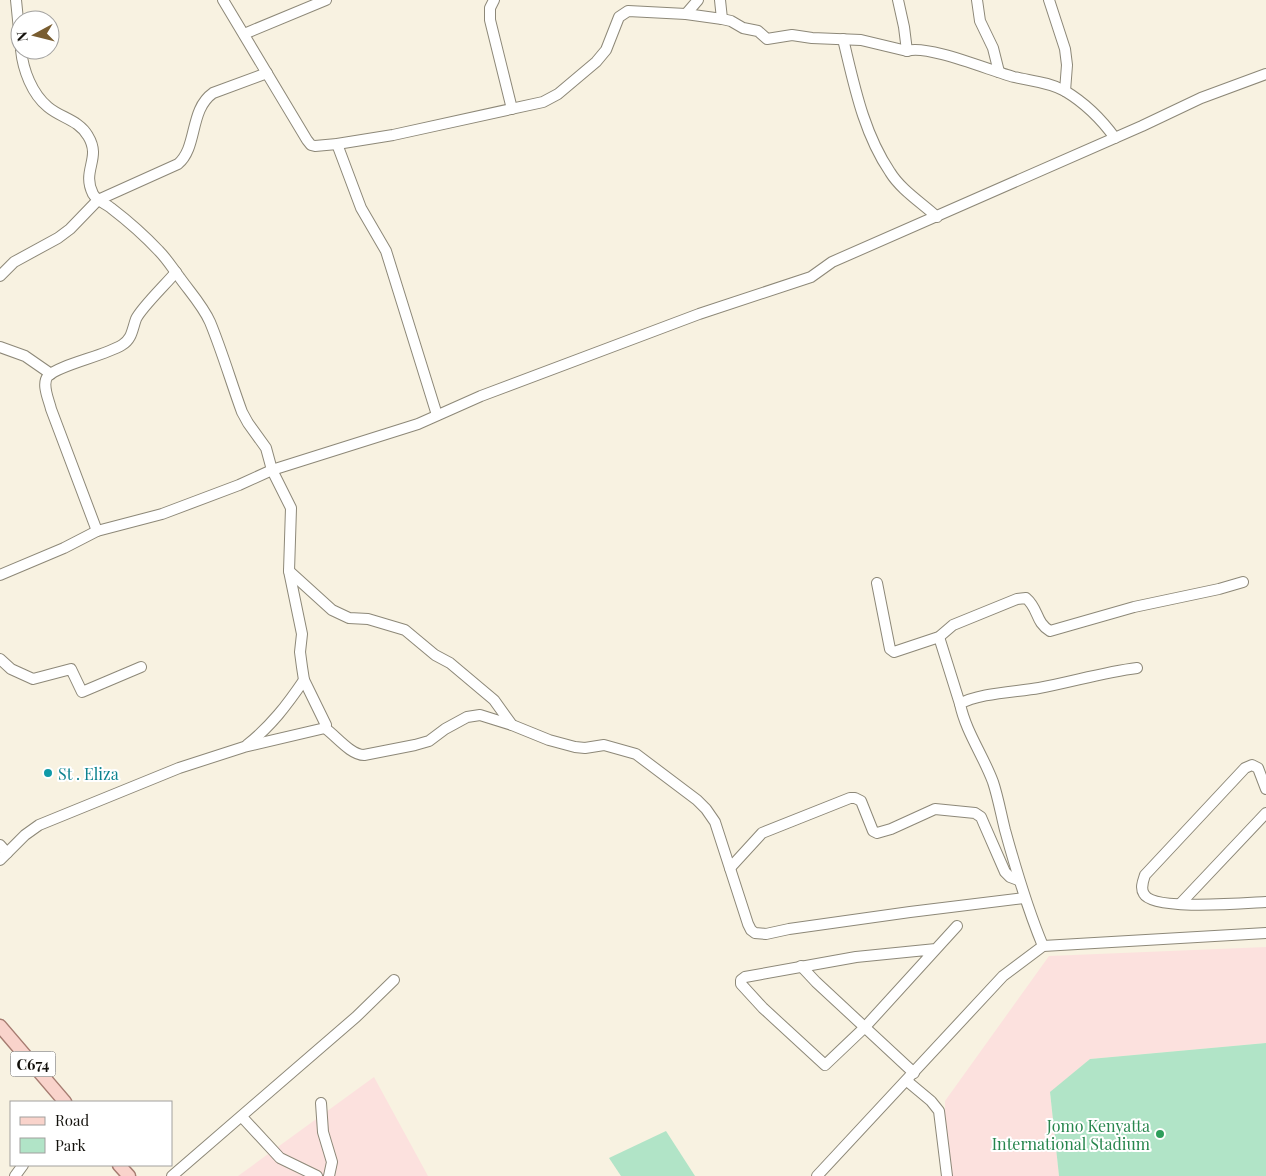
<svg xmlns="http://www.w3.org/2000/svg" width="1266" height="1176" font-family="'Playfair Display',serif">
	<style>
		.commercial { fill: #fce1de }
		.green { fill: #b1e4c7 }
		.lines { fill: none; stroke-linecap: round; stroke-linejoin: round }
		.minor-casing { stroke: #8d8878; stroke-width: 12 }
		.major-casing { stroke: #a67c71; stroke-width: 15 }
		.minor { stroke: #fff; stroke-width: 10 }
		.major { stroke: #f9d3cb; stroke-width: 12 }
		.culture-dot { fill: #0f9aa8; stroke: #fff; stroke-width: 2 }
		.leisure-dot { fill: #2e9e5b; stroke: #fff; stroke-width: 2 }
		.labels { text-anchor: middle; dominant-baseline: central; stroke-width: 4; stroke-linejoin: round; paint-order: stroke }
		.shield { fill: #fff; stroke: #5a5855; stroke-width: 1 }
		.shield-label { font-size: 15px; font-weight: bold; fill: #13110c }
		.culture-label { font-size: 16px; fill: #0d838f; stroke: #fff; text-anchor: start }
		.leisure-label { font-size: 16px; fill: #27864d; stroke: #fff; text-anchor: end }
	</style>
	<rect width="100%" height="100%" fill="#f8f2e1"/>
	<g class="commercial">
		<polygon points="1266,947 1266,1043 1090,1059 1050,1093 1059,1176 952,1176 945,1117 945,1101 1049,956"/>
		<polygon points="374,1077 428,1176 238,1176"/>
	</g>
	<g class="green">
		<polygon points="1266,1043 1266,1176 1059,1176 1050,1092 1090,1059"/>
		<polygon points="666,1131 695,1176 621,1176 609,1158"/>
	</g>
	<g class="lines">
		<g class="minor-casing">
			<g id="minor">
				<polyline points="16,0 20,40"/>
				<path d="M 223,0 L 307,140 L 311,145 L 315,146 L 337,144 L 393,135 L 543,102 L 558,94 L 596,62 L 606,50 L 619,17 L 628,11 L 686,14 L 722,19 L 731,21 L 743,28 L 758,31 L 767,39 L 792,35 L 812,38 L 861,40 L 907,51 C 927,44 991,71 1014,77 C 1031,81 1049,82 1065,91 C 1085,103 1102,120 1115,138"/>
				<polyline points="494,0 490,8 490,20 512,109"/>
				<polyline points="720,0 722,19"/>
				<polyline points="898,0 904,27 907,51"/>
				<polyline points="977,0 980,21 993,48 999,72"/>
				<polyline points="1049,0 1065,49 1067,65 1065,91"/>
				<polyline points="686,14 698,0"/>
				<polyline points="244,34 326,0"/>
				<path d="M 843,39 C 854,84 863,132 890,172 C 901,190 922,203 937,217"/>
				<polyline points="337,144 361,208 386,251 437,415"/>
				<path d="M 0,276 L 14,262 L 58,238 L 70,229 L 98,200 L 178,164 C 198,147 189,110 213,93 L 267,73"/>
				<polyline points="0,347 25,356 51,374"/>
				<path d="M 97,531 L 51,409 C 49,400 41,384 48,376 C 59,365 104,356 122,345 C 132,339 132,330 136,319 C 141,308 166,284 176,272"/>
				<polyline points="289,571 332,610 349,618 368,619 405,630 435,655 450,663 494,700 512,725 549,740 575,747 585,748 604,745 636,754 697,800 706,809 715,822 748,924 751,930 755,933 766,934 789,929 910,912 1024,898"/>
				<polyline points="0,575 64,548 97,531 162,514 239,485 272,470 418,424 481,396 699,314 811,277 832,262 1142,126 1201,98 1266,74"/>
				<path d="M 877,583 L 890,649 L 894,652 L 939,637 L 953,625 L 1017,599 L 1026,598 C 1039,609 1035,622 1050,631 L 1134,607 L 1219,589 L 1243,582"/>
				<polyline points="939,637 960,704"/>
				<polyline points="0,659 11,669 33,679 71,669 82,692 141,667"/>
				<path d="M 325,728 C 337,737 351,755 364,755 L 415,745 L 429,741 L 445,729 L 467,717 L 480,715 L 512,725"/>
				<path d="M 247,745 C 271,726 287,705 304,680"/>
				<path d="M 1266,789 L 1258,768 L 1252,765 L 1245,768 L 1145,875 C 1143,881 1140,888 1144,894 C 1153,911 1245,903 1266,902"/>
				<polyline points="0,845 7,853"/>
				<path d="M 0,860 L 25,835 L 39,825 L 179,768 L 244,747 L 325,728 L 326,725 L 304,680 L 302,667 L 300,652 L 302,634 L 289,571 L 291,508 L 272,470 L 266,448 L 248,423 L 242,412 C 231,382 222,351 210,322 C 203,306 190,292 180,278 C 173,269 167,259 159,251 C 144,235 128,221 111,208 C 105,203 97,201 93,194 C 81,170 102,159 88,136 C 79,120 61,118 48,107 C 32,94 23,70 21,50"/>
				<polyline points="730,868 762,833 850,798 855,798 861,801 873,831 877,833 891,829 935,809 975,813 981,817 984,824 1005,872 1010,877 1018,880"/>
				<polyline points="1180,904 1266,813"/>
				<path d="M 1043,946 C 1027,908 1016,870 1005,830 C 1001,814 998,797 993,782 C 983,755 966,732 960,704 C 978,693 1017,692 1039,688 C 1072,682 1104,672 1137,668"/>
				<polyline points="936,949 856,957 745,977 741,980 741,984 763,1008 825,1065 865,1027 957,926"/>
				<polyline points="801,966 816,982 914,1073"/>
				<polyline points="907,1081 931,1101 939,1111 947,1176"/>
				<polyline points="321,1103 323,1132 332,1162 329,1176"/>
				<polyline points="242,1117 280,1158 317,1176"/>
				<polyline points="15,1176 23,1165"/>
				<polyline points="172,1176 356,1017 394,980"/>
				<polyline points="817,1176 1003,976 1043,946 1266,933"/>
			</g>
		</g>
		<g class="major-casing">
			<g id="major">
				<polyline points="0,1026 65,1102"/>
				<polyline points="119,1165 129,1176"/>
			</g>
		</g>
		<use href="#minor" class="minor"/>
		<use href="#major" class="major"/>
	</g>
	<circle class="culture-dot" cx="48" cy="773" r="5"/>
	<circle class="leisure-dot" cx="1160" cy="1134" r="5"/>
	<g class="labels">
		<rect class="shield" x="10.5" y="1051.5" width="45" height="25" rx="4"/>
		<g class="shield-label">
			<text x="33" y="1064">C674</text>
		</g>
		<g class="culture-label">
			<text x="58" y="773">St . Eliza</text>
		</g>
		<g class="leisure-label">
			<text x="1150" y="1125">Jomo Kenyatta<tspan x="1150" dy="18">International Stadium</tspan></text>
		</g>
	</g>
	<rect x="10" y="1101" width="162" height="65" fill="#ffffff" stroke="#a1a09e"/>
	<rect x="20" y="1117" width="25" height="8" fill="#f9d3cb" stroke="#a1a09e"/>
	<text x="55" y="1126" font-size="15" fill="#13110c">Road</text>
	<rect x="20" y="1138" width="25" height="15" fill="#b1e4c7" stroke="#a1a09e"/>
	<text x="55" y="1151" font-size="15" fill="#13110c">Park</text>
	<g transform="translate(35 35) rotate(263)"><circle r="24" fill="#ffffff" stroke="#a1a09e"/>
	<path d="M0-4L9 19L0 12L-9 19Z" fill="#795d30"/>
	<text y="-8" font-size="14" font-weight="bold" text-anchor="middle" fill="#13110c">N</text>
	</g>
</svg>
